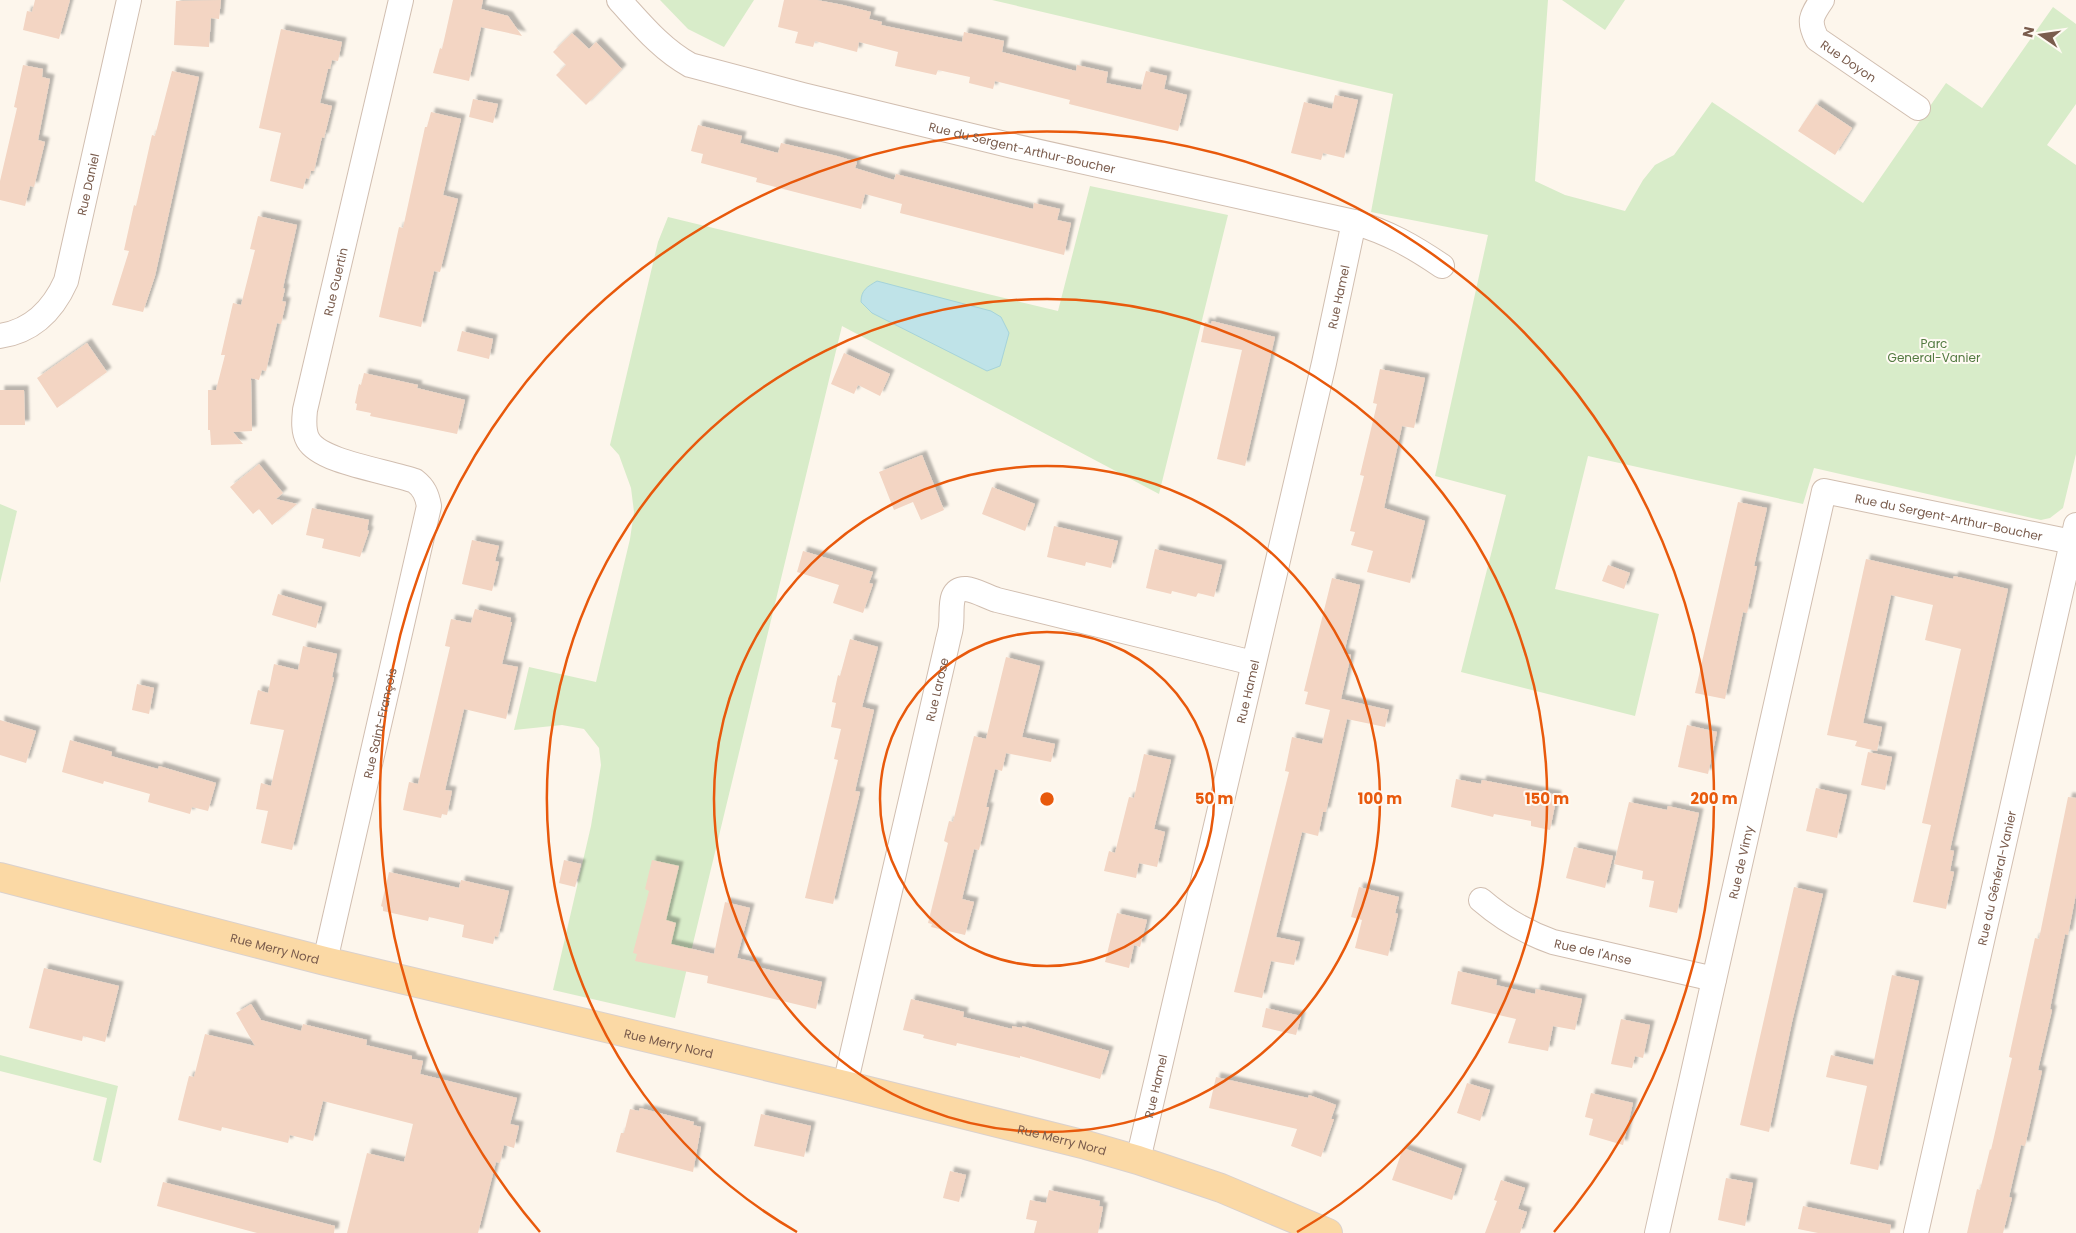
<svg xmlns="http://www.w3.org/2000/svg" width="2076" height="1233" font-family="Poppins,sans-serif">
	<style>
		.green { fill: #d8ecc9 }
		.water { fill: #bfe3e8; stroke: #a5d3da }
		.building { fill: #f3d5c3; filter: url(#shadow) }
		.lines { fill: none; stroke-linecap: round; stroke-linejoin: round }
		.minor-casing { stroke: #d1beb0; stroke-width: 26 }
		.major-casing { stroke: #dad1cd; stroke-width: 30 }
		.minor { stroke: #fff; stroke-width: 24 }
		.major { stroke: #fbd9a5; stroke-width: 28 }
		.ring { fill: none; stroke: #e8590c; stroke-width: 2.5 }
		.labels { text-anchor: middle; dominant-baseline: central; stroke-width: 4; stroke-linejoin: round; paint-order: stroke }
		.street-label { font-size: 12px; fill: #7a5c4d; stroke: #fffaf3 }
		.park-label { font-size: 12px; fill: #537a41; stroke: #fffaf3 }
		.centre { fill: #e8590c; stroke: #fffaf3; stroke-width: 2.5 }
		.ring-label { font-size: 15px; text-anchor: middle; font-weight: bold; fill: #e8590c; stroke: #fffaf3; stroke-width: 4; stroke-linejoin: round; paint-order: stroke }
	</style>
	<defs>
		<filter id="shadow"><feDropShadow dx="4.5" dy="-4.5" stdDeviation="1" flood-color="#0004"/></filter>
	</defs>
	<rect width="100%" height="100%" fill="#fdf6ec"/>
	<g class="green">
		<polygon points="660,0 754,0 724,47 688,29"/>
		<polygon points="992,0 1548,0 1535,181 1565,195 1625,211 1643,180 1655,165 1674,155 1712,102 1863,203 1946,83 1982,108 2053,7 2076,24 2076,104 2047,145 2076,165 2076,454 2063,508 2050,518 2041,520 1814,468 1803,504 1588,456 1555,589 1659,614 1635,716 1461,672 1506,495 1435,476 1488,235 1371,212 1393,94"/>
		<polygon points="1562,0 1625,0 1605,30"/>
		<polygon points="1090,186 1228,215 1159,494 842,326 675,1018 553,990 591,826 601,765 599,748 584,729 562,725 514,730 529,667 596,682 630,539 634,512 631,488 619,455 610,445 658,242 668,217 1058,311"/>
		<polygon points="0,504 17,511 0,583"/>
		<polygon points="0,1055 118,1086 101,1163 93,1160 107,1098 0,1071"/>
	</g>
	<path class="water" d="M 877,281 L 991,311 L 1001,317 L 1009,333 L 1000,366 L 987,371 L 872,313 L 861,302 C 861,290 867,287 877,281 Z"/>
	<g class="building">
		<polygon points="35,0 70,0 59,39 23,30 27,11 32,12"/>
		<polygon points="221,0 219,19 211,18 209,47 174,45 176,1"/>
		<polygon points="453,0 483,0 481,9 508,16 522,36 481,27 469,81 433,73 440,48 442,49"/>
		<polygon points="784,0 817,0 843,5 871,12 869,19 882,22 881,25 962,42 964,32 1004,41 1002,52 1076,71 1077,65 1108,72 1106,83 1141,90 1146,71 1167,76 1164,89 1187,95 1178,131 1069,104 1070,100 995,81 993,89 969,83 970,77 938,70 936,75 895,66 898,52 859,42 857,52 815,41 813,47 795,43 798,32 778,27"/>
		<polygon points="281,29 342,42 338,61 332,60 330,69 328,69 320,103 332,106 324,138 322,137 314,171 311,171 309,179 306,178 303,189 270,181 281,133 259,128"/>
		<polygon points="572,33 589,49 596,42 622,69 586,105 556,75 566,65 553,52"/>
		<polygon points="23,65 43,69 42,77 50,79 38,140 45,142 34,187 30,186 25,206 0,200 0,181 17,108 14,107"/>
		<polygon points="172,71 199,77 155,276 143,312 112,305 129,251 124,250 134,205 136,206 152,135 155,136"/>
		<polygon points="1335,95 1358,100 1344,158 1323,153 1321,160 1291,153 1304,102 1332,109"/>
		<polygon points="473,99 498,104 493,123 469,117"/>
		<polygon points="1816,104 1852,128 1835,155 1798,131"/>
		<polygon points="431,112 461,119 443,195 458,199 440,272 434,271 421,327 379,317 399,227 403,228 425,127 427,127"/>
		<polygon points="698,125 742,136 740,143 778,153 781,143 837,156 857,162 855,168 894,180 896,174 1033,209 1034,203 1060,209 1057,220 1071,223 1064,255 900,213 902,204 865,194 861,209 756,182 757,178 701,163 703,154 691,151"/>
		<polygon points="258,216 297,225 283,288 285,289 282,301 286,302 281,324 277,323 266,371 262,370 259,380 251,378 252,431 233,432 243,444 211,445 210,430 208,430 208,390 216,390 225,355 221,355 233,303 241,305 255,250 250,249"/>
		<polygon points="1212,321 1275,337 1245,466 1217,459 1242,350 1201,342 1205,322 1211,324"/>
		<polygon points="462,331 493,339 489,359 457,351"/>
		<polygon points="87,343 107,372 57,408 37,378"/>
		<polygon points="844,353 890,374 880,396 858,385 854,394 831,384"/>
		<polygon points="1380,369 1425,378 1414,428 1402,426 1384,508 1425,521 1410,583 1367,572 1373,551 1351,545 1355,532 1350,531 1364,476 1360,475 1377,404 1373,403"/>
		<polygon points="364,373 418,385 417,388 465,400 457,434 370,416 371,413 356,410 357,404 355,403 359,384 361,385"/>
		<polygon points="0,390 24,390 25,425 0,425"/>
		<polygon points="922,455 944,510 921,520 913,502 894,510 879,472"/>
		<polygon points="259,464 283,493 276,499 297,504 272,525 259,509 253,514 230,487"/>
		<polygon points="992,487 1035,504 1025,531 982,514"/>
		<polygon points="1738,502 1767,508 1754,566 1757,566 1747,613 1743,612 1725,699 1695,693"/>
		<polygon points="312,508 369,520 367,530 369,531 360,557 322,548 324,539 306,535"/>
		<polygon points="1054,526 1118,541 1111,568 1086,562 1085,566 1047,557"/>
		<polygon points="472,540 499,546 495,561 499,562 492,591 462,584"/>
		<polygon points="1155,549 1222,565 1214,597 1198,593 1196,597 1172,591 1171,594 1146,588"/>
		<polygon points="803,551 873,572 869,583 873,584 863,613 833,603 839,585 797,572"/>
		<polygon points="1866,559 1953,579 1954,576 2008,589 1950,850 1954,851 1950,871 1954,872 1946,909 1913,902 1931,825 1922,823 1961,649 1925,640 1933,605 1891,595 1863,723 1882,727 1877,751 1855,746 1857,741 1827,735"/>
		<polygon points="1608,565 1630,573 1624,589 1602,581"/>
		<polygon points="1332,578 1360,585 1344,653 1351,655 1341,699 1389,710 1385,727 1347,719 1326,812 1323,812 1318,836 1302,832 1276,937 1300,942 1294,965 1271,961 1262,998 1234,992 1289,772 1285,771 1292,737 1322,744 1330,710 1305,704 1308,692 1304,691"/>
		<polygon points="278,594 322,607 316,628 272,615"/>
		<polygon points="475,609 511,618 510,622 512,622 502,664 518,667 506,719 464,709 445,790 452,791 447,815 442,814 441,818 403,810 409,782 418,784 450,647 445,646 451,619 471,623"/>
		<polygon points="850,639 878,647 862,707 874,710 855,791 860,792 833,904 805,898 838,760 834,759 841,729 831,727 836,703 832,702 838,675 840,676"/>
		<polygon points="303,646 337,654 332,677 334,678 292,850 261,843 268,811 256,809 261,783 271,786 284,730 250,724 258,690 268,693 274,664 298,670"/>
		<polygon points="1006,657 1040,666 1022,737 1055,744 1051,762 1006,753 1002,771 995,769 986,807 989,807 979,850 974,849 962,899 974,902 965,935 931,927 932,924 928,923 948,843 944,841 949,821 953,822 974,736 986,739"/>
		<polygon points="137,684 154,688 149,714 132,710"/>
		<polygon points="0,720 36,731 26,763 0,755"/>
		<polygon points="1687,725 1717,732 1708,774 1678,767"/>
		<polygon points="70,740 112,752 111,756 158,769 159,766 216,783 208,811 192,807 190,814 148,802 150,794 104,781 103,784 62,772"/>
		<polygon points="1868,752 1892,757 1885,790 1861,785"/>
		<polygon points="1144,754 1171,760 1154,829 1165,832 1157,867 1139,863 1136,878 1104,871 1109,851 1115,853 1129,797 1134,798"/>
		<polygon points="1456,779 1481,784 1482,780 1557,795 1550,830 1531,826 1531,821 1494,814 1493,817 1451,807"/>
		<polygon points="1816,788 1847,795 1837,838 1806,831"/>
		<polygon points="2068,797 2076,798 2076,894 2068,935 2065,934 2050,1009 2052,1010 2038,1070 2042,1071 2025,1146 2021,1145 2009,1197 2012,1198 2003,1233 1967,1233 1977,1189 1980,1190 1990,1149 1991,1150 2012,1058 2009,1057 2035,938 2039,939"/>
		<polygon points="1629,802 1667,810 1668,806 1699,813 1677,913 1649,907 1654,881 1642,879 1643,871 1614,864"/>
		<polygon points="1574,847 1613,856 1605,888 1566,878"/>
		<polygon points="564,860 581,864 575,887 559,883"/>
		<polygon points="652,860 679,866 666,920 676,923 671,944 714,954 725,902 750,908 737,958 758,963 757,967 822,982 816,1009 707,983 708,976 635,961 637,954 633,953 649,891 645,889"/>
		<polygon points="389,872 459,888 461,880 509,891 498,937 495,936 493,944 462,937 464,925 429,917 428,921 383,911 383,907 381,906"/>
		<polygon points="1359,887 1399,897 1395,913 1398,914 1388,956 1355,948 1362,920 1351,917"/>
		<polygon points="1794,887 1823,894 1792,1022 1769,1132 1740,1125"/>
		<polygon points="1117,913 1147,920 1140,947 1134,945 1129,968 1105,962"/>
		<polygon points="44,968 119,986 105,1042 83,1036 82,1041 29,1028"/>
		<polygon points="1458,971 1497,980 1496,985 1535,994 1536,989 1582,999 1575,1030 1553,1026 1548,1051 1508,1043 1516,1019 1451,1004"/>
		<polygon points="1892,975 1919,981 1878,1170 1850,1164 1867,1086 1826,1077 1831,1055 1873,1065"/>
		<polygon points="911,999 964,1012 963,1017 1012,1029 1012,1026 1022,1028 1022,1026 1109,1051 1100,1079 1020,1056 1020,1058 957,1043 956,1046 923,1038 924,1035 903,1030"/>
		<polygon points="251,1004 261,1020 301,1031 303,1024 367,1040 366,1045 412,1056 412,1059 423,1061 420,1074 517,1098 510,1124 519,1126 514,1148 504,1145 500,1163 496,1162 478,1233 347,1233 367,1153 404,1162 413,1124 323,1101 313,1141 290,1135 288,1143 222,1127 221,1131 178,1120 189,1076 194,1077 205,1034 255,1046 236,1013"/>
		<polygon points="1266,1008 1301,1016 1296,1035 1262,1027"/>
		<polygon points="1621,1019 1650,1025 1643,1058 1635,1056 1632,1068 1611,1064"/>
		<polygon points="1216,1077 1308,1098 1309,1095 1336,1105 1331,1119 1334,1119 1321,1157 1291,1146 1297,1129 1209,1108"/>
		<polygon points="1467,1083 1490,1090 1480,1121 1457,1113"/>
		<polygon points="1591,1093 1633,1103 1623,1145 1589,1135 1593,1119 1585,1117"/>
		<polygon points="640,1108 694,1122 693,1125 701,1127 693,1172 616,1152 621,1133 624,1133 630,1109 639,1111"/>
		<polygon points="761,1114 811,1126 804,1157 754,1146"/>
		<polygon points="1403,1148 1462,1169 1452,1200 1392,1180"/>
		<polygon points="950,1171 966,1175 959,1202 943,1198"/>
		<polygon points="1726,1178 1753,1183 1745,1226 1718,1220"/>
		<polygon points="1501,1180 1525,1188 1518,1209 1527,1212 1520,1233 1485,1233 1497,1201 1494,1200"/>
		<polygon points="163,1182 335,1226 334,1233 257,1233 157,1206"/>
		<polygon points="1049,1190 1100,1201 1099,1206 1103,1207 1098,1233 1034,1233 1037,1221 1026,1219 1030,1200 1046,1203"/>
		<polygon points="1803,1206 1891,1225 1890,1233 1818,1233 1798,1229"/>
	</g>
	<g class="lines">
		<g class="minor-casing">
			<g id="minor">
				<path id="s1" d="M 619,0 C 641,24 661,49 690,65 L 803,95 L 1013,146 L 1354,222 C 1389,233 1411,245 1442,266"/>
				<path id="s2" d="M 1822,0 C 1811,16 1808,21 1817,39 L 1918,108"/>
				<path id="s3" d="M 0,336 C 33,331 53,310 66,281 L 129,0"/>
				<path id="s4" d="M 1481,900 C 1503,919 1525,932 1553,942 L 1714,979"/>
				<path id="s5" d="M 325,961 L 429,506 C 427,495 424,488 415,481 C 389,471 321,463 308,440 C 303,431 304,420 305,410 L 401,0"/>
				<path id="s6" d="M 845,1085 L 948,640 C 949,635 951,630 951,625 C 953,612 947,588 966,589 C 976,590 987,597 997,600 L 1253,663"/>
				<path id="s7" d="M 1138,1160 L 1324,363 L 1354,222"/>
				<path id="s8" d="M 1657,1233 L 1824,491 L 2072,542"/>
				<path id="s9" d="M 1916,1233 L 2076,525"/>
			</g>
		</g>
		<g class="major-casing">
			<g id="major">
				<path id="s10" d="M 0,877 L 325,961 L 845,1085 L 1086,1145 L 1138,1160 L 1221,1188 L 1328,1233"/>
			</g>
		</g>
		<use href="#minor" class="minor"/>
		<use href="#major" class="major"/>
	</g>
	<g class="ring">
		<circle cx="1047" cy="799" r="167"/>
		<circle cx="1047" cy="799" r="333"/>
		<path d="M797 1232A500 500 0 1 1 1297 1232"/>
		<path d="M540 1232A667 667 0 1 1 1554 1232"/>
	</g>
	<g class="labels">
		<g class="street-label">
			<text stroke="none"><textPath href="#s2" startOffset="81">Rue Doyon</textPath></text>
			<text stroke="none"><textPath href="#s1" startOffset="439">Rue du Sergent-Arthur-Boucher</textPath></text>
			<text stroke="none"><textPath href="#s3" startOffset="189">Rue Daniel</textPath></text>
			<text stroke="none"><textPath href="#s5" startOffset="775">Rue Guertin</textPath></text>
			<text stroke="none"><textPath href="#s7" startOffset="886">Rue Hamel</textPath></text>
			<text stroke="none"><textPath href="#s8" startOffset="888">Rue du Sergent-Arthur-Boucher</textPath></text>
			<text stroke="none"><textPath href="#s6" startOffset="406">Rue Larose</textPath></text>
			<text stroke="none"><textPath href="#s7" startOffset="481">Rue Hamel</textPath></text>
			<text stroke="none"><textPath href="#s5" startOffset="244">Rue Saint-François</textPath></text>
			<text stroke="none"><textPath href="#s8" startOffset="380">Rue de Vimy</textPath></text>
			<text stroke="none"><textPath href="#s9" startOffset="364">Rue du Général-Vanier</textPath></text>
			<text stroke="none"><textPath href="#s10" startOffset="284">Rue Merry Nord</textPath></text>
			<text stroke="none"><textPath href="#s4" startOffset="125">Rue de l'Anse</textPath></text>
			<text stroke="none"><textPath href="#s10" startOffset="689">Rue Merry Nord</textPath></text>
			<text stroke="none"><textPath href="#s7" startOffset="76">Rue Hamel</textPath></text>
			<text stroke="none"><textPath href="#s10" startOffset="1094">Rue Merry Nord</textPath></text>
		</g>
		<g class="park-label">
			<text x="1934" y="343">Parc<tspan x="1934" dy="14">General-Vanier</tspan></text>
		</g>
	</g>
	<circle cx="1047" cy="799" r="8" class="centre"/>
	<g class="ring-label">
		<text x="1214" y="804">50 m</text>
		<text x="1380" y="804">100 m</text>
		<text x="1547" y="804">150 m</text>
		<text x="1714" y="804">200 m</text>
	</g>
	<g transform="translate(2041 35) rotate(283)" stroke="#fffaf3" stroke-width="4" paint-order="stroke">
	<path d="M0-4L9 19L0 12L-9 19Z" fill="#7a5c4d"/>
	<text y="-8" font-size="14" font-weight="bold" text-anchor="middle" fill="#7a5c4d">N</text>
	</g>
</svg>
